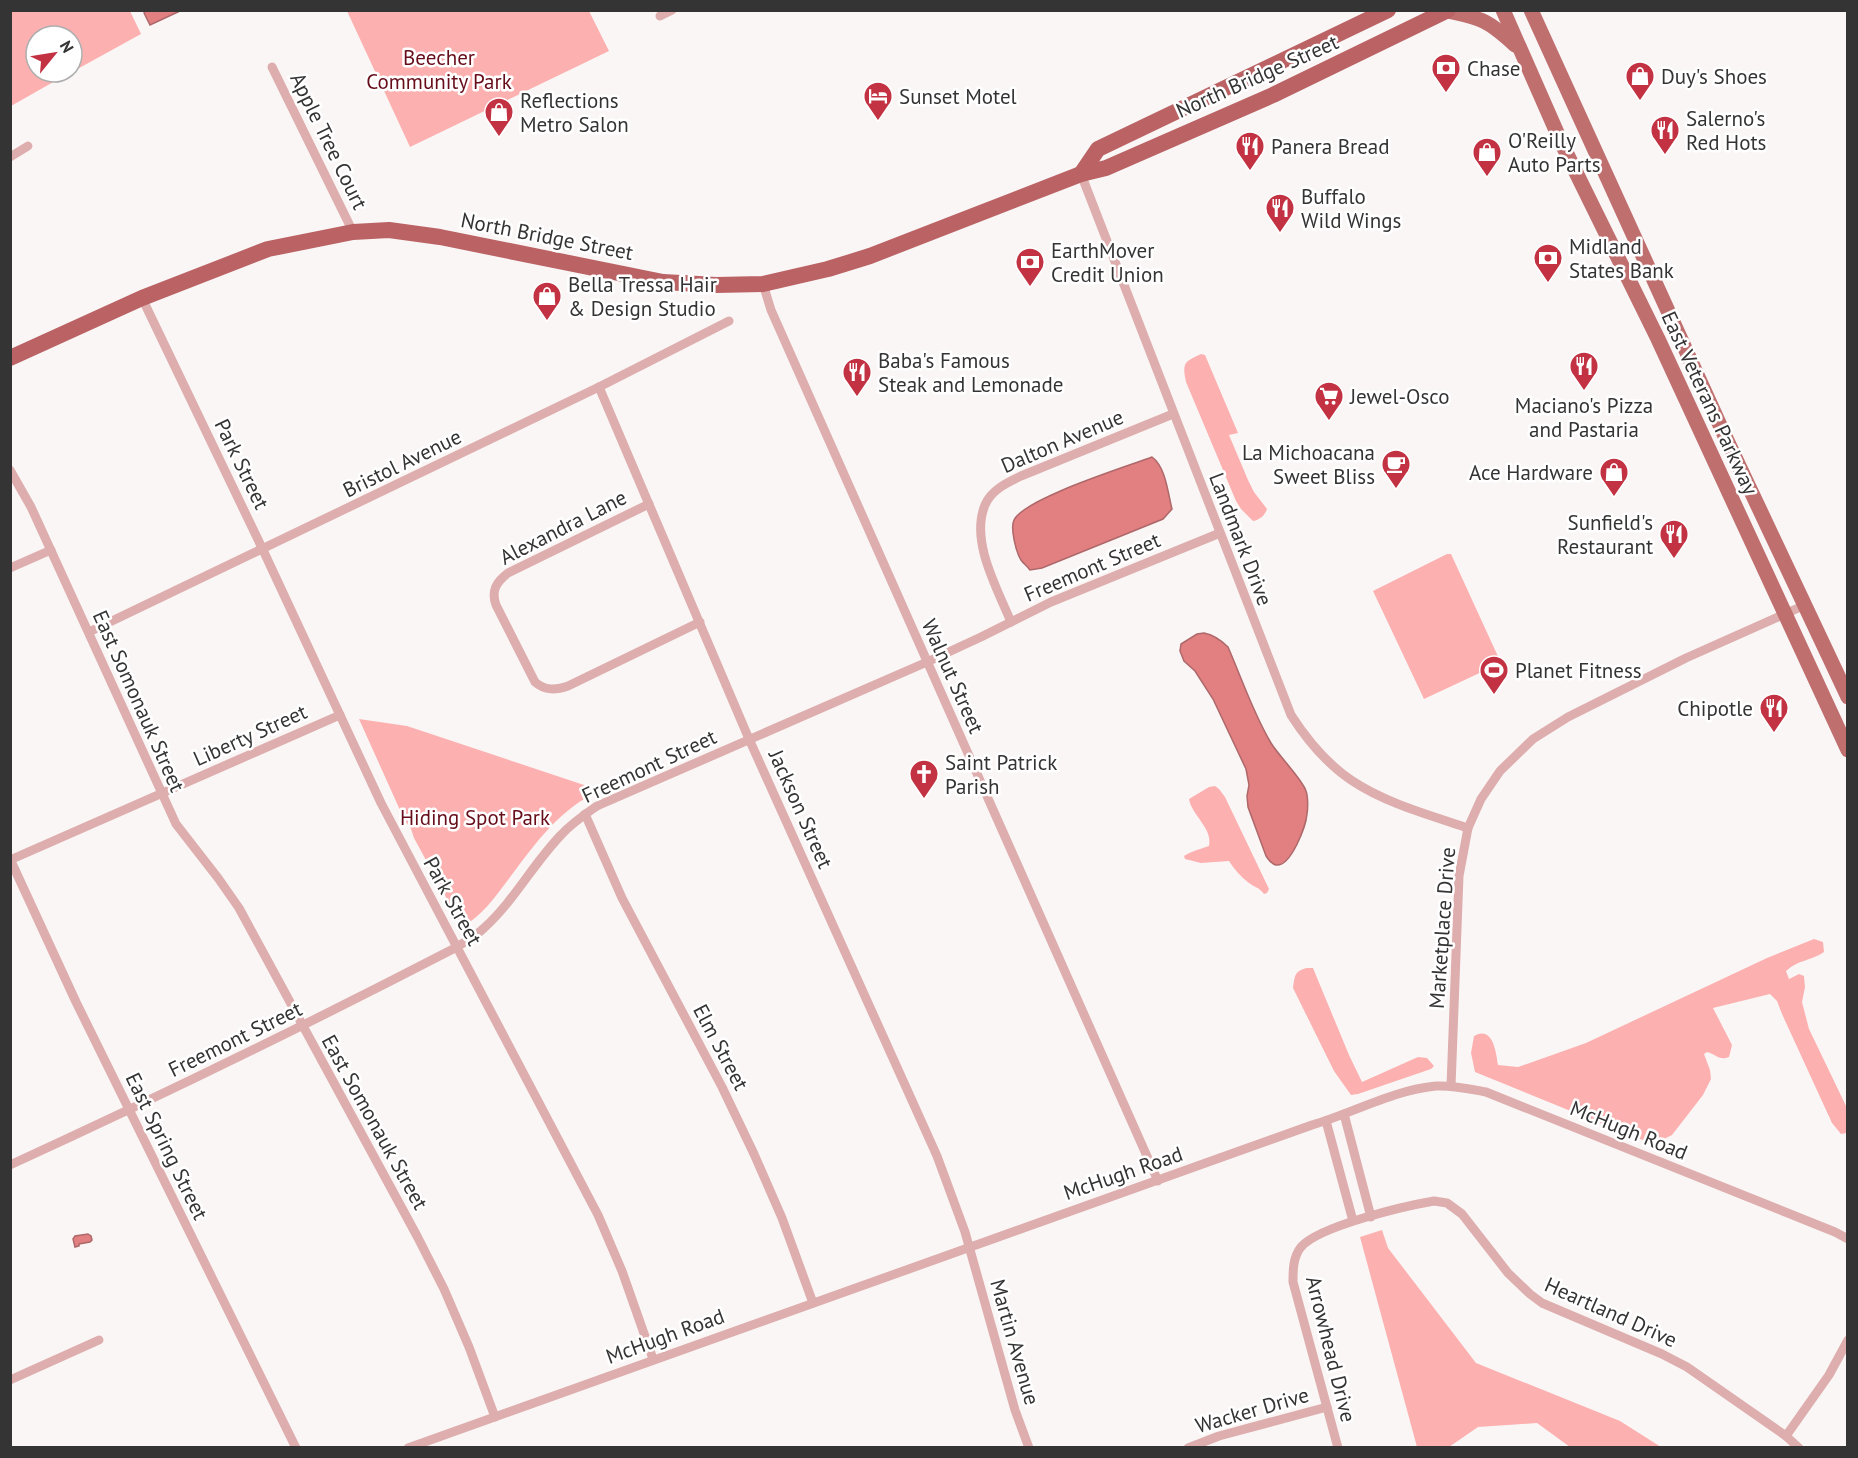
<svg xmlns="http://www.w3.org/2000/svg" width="1858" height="1458" font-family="'PT Sans',sans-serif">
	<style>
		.green { fill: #fcb1b0 }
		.water { fill: #e27f81; stroke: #ae686a; stroke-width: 1.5 }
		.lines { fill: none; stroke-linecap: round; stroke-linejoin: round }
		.minor { stroke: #ddaead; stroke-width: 9 }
		.primary { stroke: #c06f6f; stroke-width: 15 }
		.trunk { stroke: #ba6264; stroke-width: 16 }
		.labels { text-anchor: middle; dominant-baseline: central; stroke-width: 5; stroke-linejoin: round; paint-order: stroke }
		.park-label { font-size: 21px; fill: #670d1a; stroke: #fff }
		.poi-label { font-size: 21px; fill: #353434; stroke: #fff; text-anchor: start }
		.street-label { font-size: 21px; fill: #353434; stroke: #fff }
	</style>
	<rect width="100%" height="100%" fill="#fbf6f6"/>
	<g class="green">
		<polygon points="11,10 130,11 141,34 72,72 72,36 36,36 36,72 71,72 11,106"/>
		<polygon points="347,11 589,11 609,51 410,147"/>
		<path d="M 1201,354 L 1205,355 L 1238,433 L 1229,435 L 1248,480 L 1254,492 L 1267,509 C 1265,515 1260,520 1253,521 L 1241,509 L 1236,501 L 1186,382 C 1182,363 1184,362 1201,354 Z"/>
		<polygon points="1447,554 1451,554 1501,663 1424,699 1373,591"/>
		<path d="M 359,719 L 407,726 L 593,788 L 593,794 C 556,813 532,848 508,880 C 494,898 482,916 462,927 L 414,838 L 411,829 L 404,819 Z"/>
		<path d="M 1215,786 L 1219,789 L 1225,797 L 1269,889 L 1267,893 L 1264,894 C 1259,887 1254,887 1249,883 C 1241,877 1234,869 1229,861 L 1201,863 L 1185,859 L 1184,856 C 1192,851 1200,849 1209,846 C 1213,828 1192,816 1189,799 L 1209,787 Z"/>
		<path d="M 1814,939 L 1823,942 L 1824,952 C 1811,961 1800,959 1786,971 L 1789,979 L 1799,974 L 1804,976 L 1805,987 L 1802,1002 L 1809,1029 L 1847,1108 L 1847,1133 L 1841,1134 L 1832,1123 L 1782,1014 L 1777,1001 L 1770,994 L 1713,1008 L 1732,1045 L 1729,1057 C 1719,1061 1716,1054 1707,1052 L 1704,1054 L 1710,1070 L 1711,1079 L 1703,1095 L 1672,1135 L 1660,1141 L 1651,1143 L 1632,1136 L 1475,1072 L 1471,1053 L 1474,1036 C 1493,1025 1496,1052 1498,1065 L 1518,1067 L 1586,1043 L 1767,958 Z"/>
		<path d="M 1307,968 L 1313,968 L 1315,973 L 1349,1055 L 1362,1082 L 1418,1057 L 1427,1058 L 1434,1066 L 1431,1069 L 1358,1094 L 1351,1095 L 1334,1071 L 1293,988 C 1295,976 1294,971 1307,968 Z"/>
		<polygon points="1382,1230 1388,1248 1476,1363 1620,1421 1661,1447 1570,1447 1537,1423 1478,1427 1449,1447 1417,1447 1360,1237"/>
	</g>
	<g class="water">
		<polygon points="146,11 146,10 180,11 150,25 144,13"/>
		<path d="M 1152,457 C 1166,467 1168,494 1172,509 L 1163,519 L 1042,568 L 1030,570 C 1028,567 1023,563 1021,560 C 1016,552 1010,528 1014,520 C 1025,498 1126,467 1152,457 Z"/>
		<path d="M 1204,633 C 1214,635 1221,640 1228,647 C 1242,679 1253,713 1271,743 C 1278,755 1303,780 1306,791 C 1308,796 1308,808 1307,814 C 1306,826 1291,867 1276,865 C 1271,864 1269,860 1266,856 L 1248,807 L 1247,796 L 1249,785 L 1246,769 L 1213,699 L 1195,671 L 1184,661 L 1180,651 L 1181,644 L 1197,634 Z"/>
		<polygon points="88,1234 91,1236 92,1240 90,1242 79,1244 79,1246 75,1247 73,1239 75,1236"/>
	</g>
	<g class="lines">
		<g class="minor">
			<polyline points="660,16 672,10"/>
			<polyline points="272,67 353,232"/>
			<polyline points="10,157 28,146"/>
			<path d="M 1081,174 L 1291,715 C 1307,740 1326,763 1351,780 C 1385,803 1429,815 1468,828"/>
			<polyline points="763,284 771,310 1158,1181"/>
			<polyline points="142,298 263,550 381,803 598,1215 622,1271 653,1359"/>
			<polyline points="599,387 749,739 937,1156 965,1232 1015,1410 1029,1448"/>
			<polyline points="10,470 31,507 176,824 218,878 239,908 417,1236 444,1289 469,1347 495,1417"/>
			<path d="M 649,504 L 508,573 C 496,582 491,591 496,605 L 535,682 C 545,691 556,690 568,686 L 700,622"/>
			<polyline points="10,568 51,550"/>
			<path d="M 1011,622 C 997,588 970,541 985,505 C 991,490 1008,482 1021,476 L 1173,414"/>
			<polyline points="89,632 599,387 729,321"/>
			<polyline points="585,814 622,898 722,1087 754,1154 782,1218 813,1303"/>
			<polyline points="10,859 76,1002 296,1448"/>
			<polyline points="10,860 340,715"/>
			<polyline points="1451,1086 1459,876 1468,828 1481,799 1500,771 1533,739 1568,717 1686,658 1805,605"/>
			<polyline points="1344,1114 1371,1217"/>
			<polyline points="1326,1121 1353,1221"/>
			<path d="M 10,1165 C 161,1096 310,1023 457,947 C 466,941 476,936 484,928 C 514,901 533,864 561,835 C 572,823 584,815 597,806 L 927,662 L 981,637 L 1051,602 L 1220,533"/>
			<polyline points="10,1380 99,1340"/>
			<polyline points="1786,1436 1829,1375 1848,1340"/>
			<path d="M 408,1448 L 1312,1125 C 1353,1113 1393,1090 1436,1086 C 1452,1085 1470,1089 1486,1092 L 1835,1232 L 1848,1239"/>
			<polyline points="1188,1448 1219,1436 1327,1407"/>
			<path d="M 1338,1448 L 1293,1282 C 1293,1270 1293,1257 1301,1247 C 1319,1226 1405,1206 1434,1201 L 1447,1203 L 1462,1214 L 1508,1273 L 1530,1294 L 1542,1303 L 1662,1354 L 1687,1367 L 1786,1436 L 1799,1448"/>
		</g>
		<g class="primary">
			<polyline points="1503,10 1562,144 1658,339 1848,750"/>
			<polyline points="1531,10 1724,434 1848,697"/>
			<path d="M 1447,11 C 1482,18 1489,21 1515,45"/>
		</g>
		<g class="trunk">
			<polyline points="1081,174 1098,149 1388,10"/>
			<polyline points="10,358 142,298 268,249 353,232 389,230 440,237 663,282 716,285 763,284 828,269 870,256 1081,174 1106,168 1273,95 1448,10"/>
		</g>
	</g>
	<defs>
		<g id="bank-pin" transform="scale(1.5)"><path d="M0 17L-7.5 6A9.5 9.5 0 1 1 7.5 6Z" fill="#c33242" stroke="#fff"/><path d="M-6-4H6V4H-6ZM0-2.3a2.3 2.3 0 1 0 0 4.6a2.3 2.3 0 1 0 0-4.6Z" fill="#fff"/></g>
		<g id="shop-pin" transform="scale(1.5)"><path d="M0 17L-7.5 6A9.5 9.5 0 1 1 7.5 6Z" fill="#c33242" stroke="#fff"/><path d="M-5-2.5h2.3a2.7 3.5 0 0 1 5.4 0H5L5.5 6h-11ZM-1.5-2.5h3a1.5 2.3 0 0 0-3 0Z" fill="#fff"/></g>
		<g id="hotel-pin" transform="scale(1.5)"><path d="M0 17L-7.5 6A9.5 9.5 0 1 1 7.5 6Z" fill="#c33242" stroke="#fff"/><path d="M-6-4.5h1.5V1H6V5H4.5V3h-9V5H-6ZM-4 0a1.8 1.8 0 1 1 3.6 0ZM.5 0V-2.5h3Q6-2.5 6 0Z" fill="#fff"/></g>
		<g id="restaurant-pin" transform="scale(1.5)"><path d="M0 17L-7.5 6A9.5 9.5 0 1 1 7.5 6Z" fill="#c33242" stroke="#fff"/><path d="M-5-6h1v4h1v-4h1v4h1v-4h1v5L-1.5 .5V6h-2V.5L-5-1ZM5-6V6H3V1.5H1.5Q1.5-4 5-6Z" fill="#fff"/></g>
		<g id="supermarket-pin" transform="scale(1.5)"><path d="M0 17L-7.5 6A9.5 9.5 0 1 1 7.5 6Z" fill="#c33242" stroke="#fff"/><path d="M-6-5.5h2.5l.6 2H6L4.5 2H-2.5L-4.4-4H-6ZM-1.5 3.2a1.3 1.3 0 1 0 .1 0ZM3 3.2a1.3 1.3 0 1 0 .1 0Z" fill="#fff"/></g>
		<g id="cafe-pin" transform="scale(1.5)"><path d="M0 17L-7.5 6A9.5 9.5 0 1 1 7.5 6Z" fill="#c33242" stroke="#fff"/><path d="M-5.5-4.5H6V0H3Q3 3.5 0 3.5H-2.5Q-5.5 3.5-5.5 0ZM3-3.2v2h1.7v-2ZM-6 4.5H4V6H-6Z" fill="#fff"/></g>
		<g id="stadium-pin" transform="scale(1.5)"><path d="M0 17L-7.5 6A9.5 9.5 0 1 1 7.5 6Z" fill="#c33242" stroke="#fff"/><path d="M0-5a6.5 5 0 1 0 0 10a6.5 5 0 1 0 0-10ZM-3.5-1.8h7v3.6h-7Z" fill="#fff"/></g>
		<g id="church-pin" transform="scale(1.5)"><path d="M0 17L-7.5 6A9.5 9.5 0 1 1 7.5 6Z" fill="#c33242" stroke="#fff"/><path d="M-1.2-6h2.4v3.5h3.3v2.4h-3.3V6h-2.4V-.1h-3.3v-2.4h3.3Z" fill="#fff"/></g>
	</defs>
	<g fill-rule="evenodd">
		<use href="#bank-pin" x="1446" y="68"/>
		<use href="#shop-pin" x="1640" y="76"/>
		<use href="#hotel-pin" x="878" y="96"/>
		<use href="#shop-pin" x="499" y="112"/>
		<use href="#restaurant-pin" x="1665" y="130"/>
		<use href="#restaurant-pin" x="1250" y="146"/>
		<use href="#shop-pin" x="1487" y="152"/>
		<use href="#restaurant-pin" x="1280" y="208"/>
		<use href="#bank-pin" x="1548" y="258"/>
		<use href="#bank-pin" x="1030" y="262"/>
		<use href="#shop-pin" x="547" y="296"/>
		<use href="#restaurant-pin" x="1584" y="366"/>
		<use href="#restaurant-pin" x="857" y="372"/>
		<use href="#supermarket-pin" x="1329" y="396"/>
		<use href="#cafe-pin" x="1396" y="464"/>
		<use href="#shop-pin" x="1614" y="472"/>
		<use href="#restaurant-pin" x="1674" y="534"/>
		<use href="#stadium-pin" x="1494" y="670"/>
		<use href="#restaurant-pin" x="1774" y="708"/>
		<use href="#church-pin" x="924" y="774"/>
	</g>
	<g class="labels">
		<g class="park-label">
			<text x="439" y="57">Beecher<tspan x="439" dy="24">Community Park</tspan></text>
			<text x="475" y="817">Hiding Spot Park</text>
		</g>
		<g class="poi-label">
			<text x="1467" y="68">Chase</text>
			<text x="1661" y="76">Duy's Shoes</text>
			<text x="899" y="96">Sunset Motel</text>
			<text x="520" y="100">Reflections<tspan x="520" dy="24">Metro Salon</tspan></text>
			<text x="1686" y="118">Salerno's<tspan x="1686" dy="24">Red Hots</tspan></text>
			<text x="1508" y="140">O'Reilly<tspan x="1508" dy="24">Auto Parts</tspan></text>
			<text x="1271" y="146">Panera Bread</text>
			<text x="1301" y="196">Buffalo<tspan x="1301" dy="24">Wild Wings</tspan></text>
			<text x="1569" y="246">Midland<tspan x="1569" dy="24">States Bank</tspan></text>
			<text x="1051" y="250">EarthMover<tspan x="1051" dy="24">Credit Union</tspan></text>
			<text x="568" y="284">Bella Tressa Hair<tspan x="568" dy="24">&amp; Design Studio</tspan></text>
			<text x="878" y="360">Baba's Famous<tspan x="878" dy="24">Steak and Lemonade</tspan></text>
			<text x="1350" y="396">Jewel-Osco</text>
			<text x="1584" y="405" text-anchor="middle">Maciano's Pizza<tspan x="1584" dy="24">and Pastaria</tspan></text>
			<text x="1375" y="452" text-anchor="end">La Michoacana<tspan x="1375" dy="24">Sweet Bliss</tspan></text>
			<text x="1593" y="472" text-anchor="end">Ace Hardware</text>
			<text x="1653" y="522" text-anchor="end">Sunfield's<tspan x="1653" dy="24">Restaurant</tspan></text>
			<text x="1515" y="670">Planet Fitness</text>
			<text x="1753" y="708" text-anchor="end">Chipotle</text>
			<text x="945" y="762">Saint Patrick<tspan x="945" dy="24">Parish</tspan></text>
		</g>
		<g class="street-label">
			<text transform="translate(1257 76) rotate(-24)">North Bridge Street</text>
			<text transform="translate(329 141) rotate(64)">Apple Tree Court</text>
			<text transform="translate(547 236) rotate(11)">North Bridge Street</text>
			<text transform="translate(1710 403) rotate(65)">East Veterans Parkway</text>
			<text transform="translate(1062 441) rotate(-23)">Dalton Avenue</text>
			<text transform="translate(402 463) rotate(-26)">Bristol Avenue</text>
			<text transform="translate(242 464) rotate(64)">Park Street</text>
			<text transform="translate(563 527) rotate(-27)">Alexandra Lane</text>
			<text transform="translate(1241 539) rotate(69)">Landmark Drive</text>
			<text transform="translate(1092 567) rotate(-23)">Freemont Street</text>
			<text transform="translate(953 676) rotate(66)">Walnut Street</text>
			<text transform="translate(139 701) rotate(66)">East Somonauk Street</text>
			<text transform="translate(250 735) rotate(-24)">Liberty Street</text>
			<text transform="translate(649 766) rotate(-25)">Freemont Street</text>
			<text transform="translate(801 809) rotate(66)">Jackson Street</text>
			<text transform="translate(453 901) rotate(61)">Park Street</text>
			<text transform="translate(1442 928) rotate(-86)">Marketplace Drive</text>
			<text transform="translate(235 1039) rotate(-26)">Freemont Street</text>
			<text transform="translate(721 1047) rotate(62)">Elm Street</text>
			<text transform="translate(375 1122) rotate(61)">East Somonauk Street</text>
			<text transform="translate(1629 1130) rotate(22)">McHugh Road</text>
			<text transform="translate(167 1146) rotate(64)">East Spring Street</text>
			<text transform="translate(1123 1173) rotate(-19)">McHugh Road</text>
			<text transform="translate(1611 1312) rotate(24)">Heartland Drive</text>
			<text transform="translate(665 1336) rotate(-20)">McHugh Road</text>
			<text transform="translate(1015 1342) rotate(74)">Martin Avenue</text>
			<text transform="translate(1331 1349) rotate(76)">Arrowhead Drive</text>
			<text transform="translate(1252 1410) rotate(-16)">Wacker Drive</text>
		</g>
	</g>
	<rect width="1858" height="1458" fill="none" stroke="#353434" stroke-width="24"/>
	<g transform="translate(54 54) rotate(60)"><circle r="28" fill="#ffffff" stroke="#aeaeae" stroke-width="1.5"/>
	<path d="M0-4.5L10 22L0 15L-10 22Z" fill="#c33242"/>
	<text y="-9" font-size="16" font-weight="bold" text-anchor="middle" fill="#353434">N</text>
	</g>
</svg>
